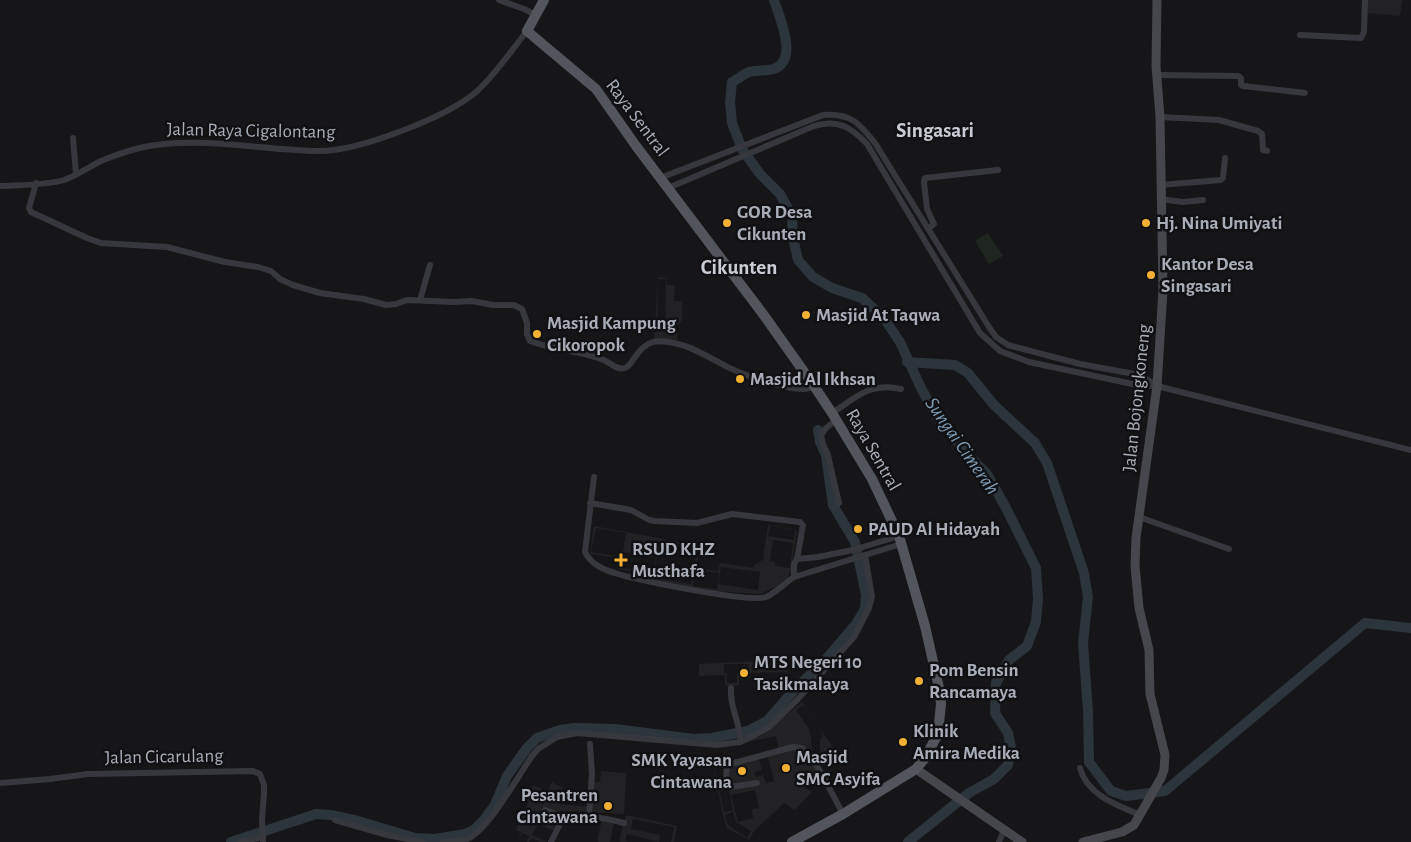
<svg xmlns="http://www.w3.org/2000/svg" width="1411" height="842" font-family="'Alegreya Sans',sans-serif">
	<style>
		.built { fill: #222225; fill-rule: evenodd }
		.green { fill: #1e261f }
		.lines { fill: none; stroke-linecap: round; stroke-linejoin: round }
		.river { stroke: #2c353c; stroke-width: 10 }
		.street { stroke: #37383d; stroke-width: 6 }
		.secondary { stroke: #45474d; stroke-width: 9 }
		.primary { stroke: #53555c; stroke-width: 10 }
		.poi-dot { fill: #f2b134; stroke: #111113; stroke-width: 2 }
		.labels { text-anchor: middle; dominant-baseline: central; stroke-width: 5; stroke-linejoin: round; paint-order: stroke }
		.street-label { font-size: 19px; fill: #a8adb8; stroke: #111113 }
		.poi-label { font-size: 19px; font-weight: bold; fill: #a8adb8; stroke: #111113; text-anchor: start }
		.water-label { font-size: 20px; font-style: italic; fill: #7f9bb3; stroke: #111113 }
		.quarter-label { font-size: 21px; font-weight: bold; fill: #c9ccd4; stroke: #111113 }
	</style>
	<rect width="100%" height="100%" fill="#161618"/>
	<g class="built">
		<polygon points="1367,0 1402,0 1400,16 1365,13"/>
		<path d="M 658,277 L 667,278 L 667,285 L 675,285 L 674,301 L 682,301 L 682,320 L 677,326 L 677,340 L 654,339 ZM 658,279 L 666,279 L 665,329 L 657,329 Z"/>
		<path d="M 768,525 L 797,530 L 791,570 L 787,578 L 777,586 L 760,594 L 715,591 L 650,581 L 652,574 L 617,569 L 618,558 L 590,554 L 594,526 L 700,546 L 696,569 L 718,571 L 720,563 L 754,568 L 753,566 L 765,558 L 763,557 ZM 770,526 L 795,530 L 794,540 L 768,536 ZM 596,528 L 626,533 L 622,557 L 591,552 ZM 773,540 L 793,543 L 790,568 L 775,566 L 775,562 L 770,561 ZM 659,543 L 697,549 L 691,584 L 654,578 ZM 625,552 L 656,556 L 654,573 L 622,568 ZM 721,567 L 760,572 L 758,590 L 718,584 ZM 695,570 L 719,573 L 717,589 L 693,586 Z"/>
		<path d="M 787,660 L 787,672 L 739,673 L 739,685 L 725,686 L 725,675 L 699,676 L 699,664 ZM 724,664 L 749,664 L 749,673 L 737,673 L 737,683 L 727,683 L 727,673 L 724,673 Z"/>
		<path d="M 802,702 L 836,752 L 833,760 L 815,768 L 819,777 L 804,787 L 812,792 L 795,810 L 784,803 L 754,831 L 749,840 L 727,828 L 723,815 L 710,750 L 748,741 L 761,736 ZM 803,705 L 819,727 L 823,736 L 820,738 L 820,752 L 812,752 L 811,738 L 809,731 L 810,730 L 796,710 ZM 776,736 L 779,750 L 723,762 L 733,810 L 724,812 L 710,750 ZM 768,757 L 774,781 L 766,783 L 763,775 L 756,777 L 755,772 L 762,770 L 759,760 ZM 755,790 L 759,808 L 752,809 L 753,818 L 738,822 L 731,795 ZM 733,812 L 736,822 L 751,831 L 747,838 L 728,825 L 725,815 Z"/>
		<polygon points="601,771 626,773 624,814 560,811 554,831 538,824 532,835 547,842 540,842 532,838 529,842 527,842 529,836 522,833 517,842 521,832 516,830 529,801 526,800 533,785 547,792 552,782 563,788 559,804 591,807 593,782 600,782"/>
		<polygon points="626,815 677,826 674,842 671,842 674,827 633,819 631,829 660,835 659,842 627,834 625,841 628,842 620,842 621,838 619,842 623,825 614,823 610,842 599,842 597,840 602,819 624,824"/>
	</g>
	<polygon class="green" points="988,233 1003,256 989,264 975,241"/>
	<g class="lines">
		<g class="river">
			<path d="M 774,0 C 779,16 798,58 776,68 C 768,72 758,69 749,72 C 744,74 738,79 732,82 L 730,102 L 732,123 L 742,149 L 760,174 L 780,194 L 792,216 L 793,238 L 798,260 L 813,277 L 832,288 L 862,298 L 883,317 L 900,342 L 921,388 L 937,417 L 967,454 L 987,474 L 1006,508 L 1036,568 L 1038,599 L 1036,622 L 1027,646 L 1009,660 L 996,683 L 995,713 L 1008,733 L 1011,748 L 1008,765 L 994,779 L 969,793 L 908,842"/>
			<polyline points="907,362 955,365 968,373 994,405 1035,443 1047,463 1084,573 1088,597 1083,643 1088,711 1089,762 1111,791 1126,796 1165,791 1365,623 1411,628"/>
			<polyline points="231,842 316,814 331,815 358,821 415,838 435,839 465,834 474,830 484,820 495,805 507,776 527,748 537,738 560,730 575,728 615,729 694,739 712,738 748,731 767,721 795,689 822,664 856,624 865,609 866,595 855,542 833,505 826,455 820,442 818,430"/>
		</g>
		<g class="street">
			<polyline points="499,0 524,9 536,15"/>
			<polyline points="1300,35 1361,38 1364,32 1365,0"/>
			<polyline points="1157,75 1238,76 1241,78 1241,85 1243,86 1305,93"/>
			<polyline points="1160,117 1219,120 1258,131 1262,134 1263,150 1267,151"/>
			<polyline points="73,138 76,174"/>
			<path d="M 660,178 L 823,115 C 851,113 859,123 875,143 L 989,327 L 996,337 L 1008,345 L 1080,364 L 1140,375 L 1156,385"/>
			<path d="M 36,183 L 29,208 L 31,212 L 87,238 L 101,243 L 167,247 L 225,262 L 258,267 L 271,271 L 280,279 L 293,285 L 320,293 L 364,299 L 386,305 L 396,304 L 407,300 L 454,302 L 472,301 L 493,305 L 514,305 L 522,309 L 527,323 L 527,334 L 530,341 C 553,350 578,350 601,359 C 609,361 616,371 625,368 C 630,366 632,361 635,357 C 647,339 658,339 678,344 C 693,347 706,356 720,363 C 739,374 782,389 804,389 C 808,389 811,387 814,386"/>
			<polyline points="1160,185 1221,180 1223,178 1225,158"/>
			<path d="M 0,186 C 18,185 48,185 64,180 C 77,175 89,167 101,161 C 118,154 138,147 156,145 C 209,138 264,150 318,151 C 357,152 447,117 476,92 C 495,75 511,51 527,31"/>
			<path d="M 668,188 L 814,126 C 838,119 851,127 867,144 L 980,333 L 1000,351 L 1029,362 L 1137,385 L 1157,386 L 1411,450"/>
			<polyline points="1160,199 1183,202 1203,200"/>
			<polyline points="928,229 934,224 927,209 924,182 925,178 998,170"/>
			<polyline points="420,300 430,265"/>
			<path d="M 832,413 C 857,397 869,382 901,389"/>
			<polyline points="836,420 826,428 821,435 823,445 828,456 839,503"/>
			<path d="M 594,477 L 585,552 C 590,563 603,570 615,573 C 636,580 749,603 766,597 C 775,593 785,583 794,577 L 794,564 L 797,559 L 818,557 L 853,550 L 899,536"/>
			<polyline points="590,503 631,510 649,520 655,521 697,523 732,514 800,522 803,525 797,559"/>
			<polyline points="1139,517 1229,549"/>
			<polyline points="794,577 901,544"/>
			<path d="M 731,688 C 729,707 741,723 740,742"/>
			<path d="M 1080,768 C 1087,795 1117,805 1140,815"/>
			<polyline points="0,783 50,779 88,774 253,771 260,774 264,785 264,794 262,819 263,842"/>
			<path d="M 757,783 L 731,787 L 728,786 L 726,777 L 727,767 L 734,763 L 793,747 L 802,748 C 819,763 831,793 843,814"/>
			<polyline points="545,810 558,815 561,822 551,842"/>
			<polyline points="589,817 592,774 590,744"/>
			<polyline points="335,820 387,835 422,842"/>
			<path d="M 561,822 C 581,812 604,818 624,823"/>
			<polyline points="240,842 263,837"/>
			<path d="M 443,842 C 451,841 460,841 467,839 C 488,831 518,776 532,756 L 538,749 L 557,737 L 577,733 L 717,745 L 740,742 L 755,735 L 769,727 L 797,700 L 854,637 L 869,608 L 872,597 L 865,555"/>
			<polyline points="999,842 1004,830"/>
		</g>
		<g class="secondary">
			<polyline points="916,769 1022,842"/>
			<polyline points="1083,842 1122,832 1134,825 1161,778 1164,770 1165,755 1150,694 1149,650 1139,608 1135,566 1136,538 1157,386 1163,290 1160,117 1156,66 1157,0"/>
		</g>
		<polyline class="primary" points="544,0 527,31 596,89 636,146 763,314 814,386 832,413 872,479 899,536 925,626 939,688 941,704 938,734 925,758 916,769 843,814 792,842"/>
	</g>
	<g class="poi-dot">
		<circle cx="727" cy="223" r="5"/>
		<circle cx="1146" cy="223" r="5"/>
		<circle cx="1151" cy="275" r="5"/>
		<circle cx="806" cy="315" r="5"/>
		<circle cx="537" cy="334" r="5"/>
		<circle cx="740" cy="379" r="5"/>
		<circle cx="858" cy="529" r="5"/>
		<path d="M618.5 552.5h5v5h5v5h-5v5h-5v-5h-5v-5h5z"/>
		<circle cx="744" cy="673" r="5"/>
		<circle cx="919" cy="681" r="5"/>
		<circle cx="903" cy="742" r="5"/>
		<circle cx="786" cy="768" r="5"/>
		<circle cx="742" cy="771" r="5"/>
		<circle cx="608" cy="806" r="5"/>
	</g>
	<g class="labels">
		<g class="street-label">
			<text transform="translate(637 118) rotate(53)">Raya Sentral</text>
			<text transform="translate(251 131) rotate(1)">Jalan Raya Cigalontang</text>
			<text transform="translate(1137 398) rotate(-84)">Jalan Bojongkoneng</text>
			<text transform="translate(873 450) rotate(60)">Raya Sentral</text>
			<text transform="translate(164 757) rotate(-1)">Jalan Cicarulang</text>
		</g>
		<g class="poi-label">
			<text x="737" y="212">GOR Desa<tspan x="737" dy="22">Cikunten</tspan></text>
			<text x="1156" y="223">Hj. Nina Umiyati</text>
			<text x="1161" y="264">Kantor Desa<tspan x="1161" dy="22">Singasari</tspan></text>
			<text x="816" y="315">Masjid At Taqwa</text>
			<text x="547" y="323">Masjid Kampung<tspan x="547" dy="22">Cikoropok</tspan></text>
			<text x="750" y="379">Masjid Al Ikhsan</text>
			<text x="868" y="529">PAUD Al Hidayah</text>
			<text x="632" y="549">RSUD KHZ<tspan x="632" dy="22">Musthafa</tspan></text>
			<text x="754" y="662">MTS Negeri 10<tspan x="754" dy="22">Tasikmalaya</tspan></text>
			<text x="929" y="670">Pom Bensin<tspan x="929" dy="22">Rancamaya</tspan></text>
			<text x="913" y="731">Klinik<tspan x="913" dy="22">Amira Medika</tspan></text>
			<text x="796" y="757">Masjid<tspan x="796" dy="22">SMC Asyifa</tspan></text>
			<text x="732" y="760" text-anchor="end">SMK Yayasan<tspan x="732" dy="22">Cintawana</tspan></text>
			<text x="598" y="795" text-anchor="end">Pesantren<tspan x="598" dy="22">Cintawana</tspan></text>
		</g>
		<g class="water-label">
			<text transform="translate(962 446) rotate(55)">Sungai Cimerah</text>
		</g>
		<g class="quarter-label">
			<text x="935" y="130">Singasari</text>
			<text x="739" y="267">Cikunten</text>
		</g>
	</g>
</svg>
